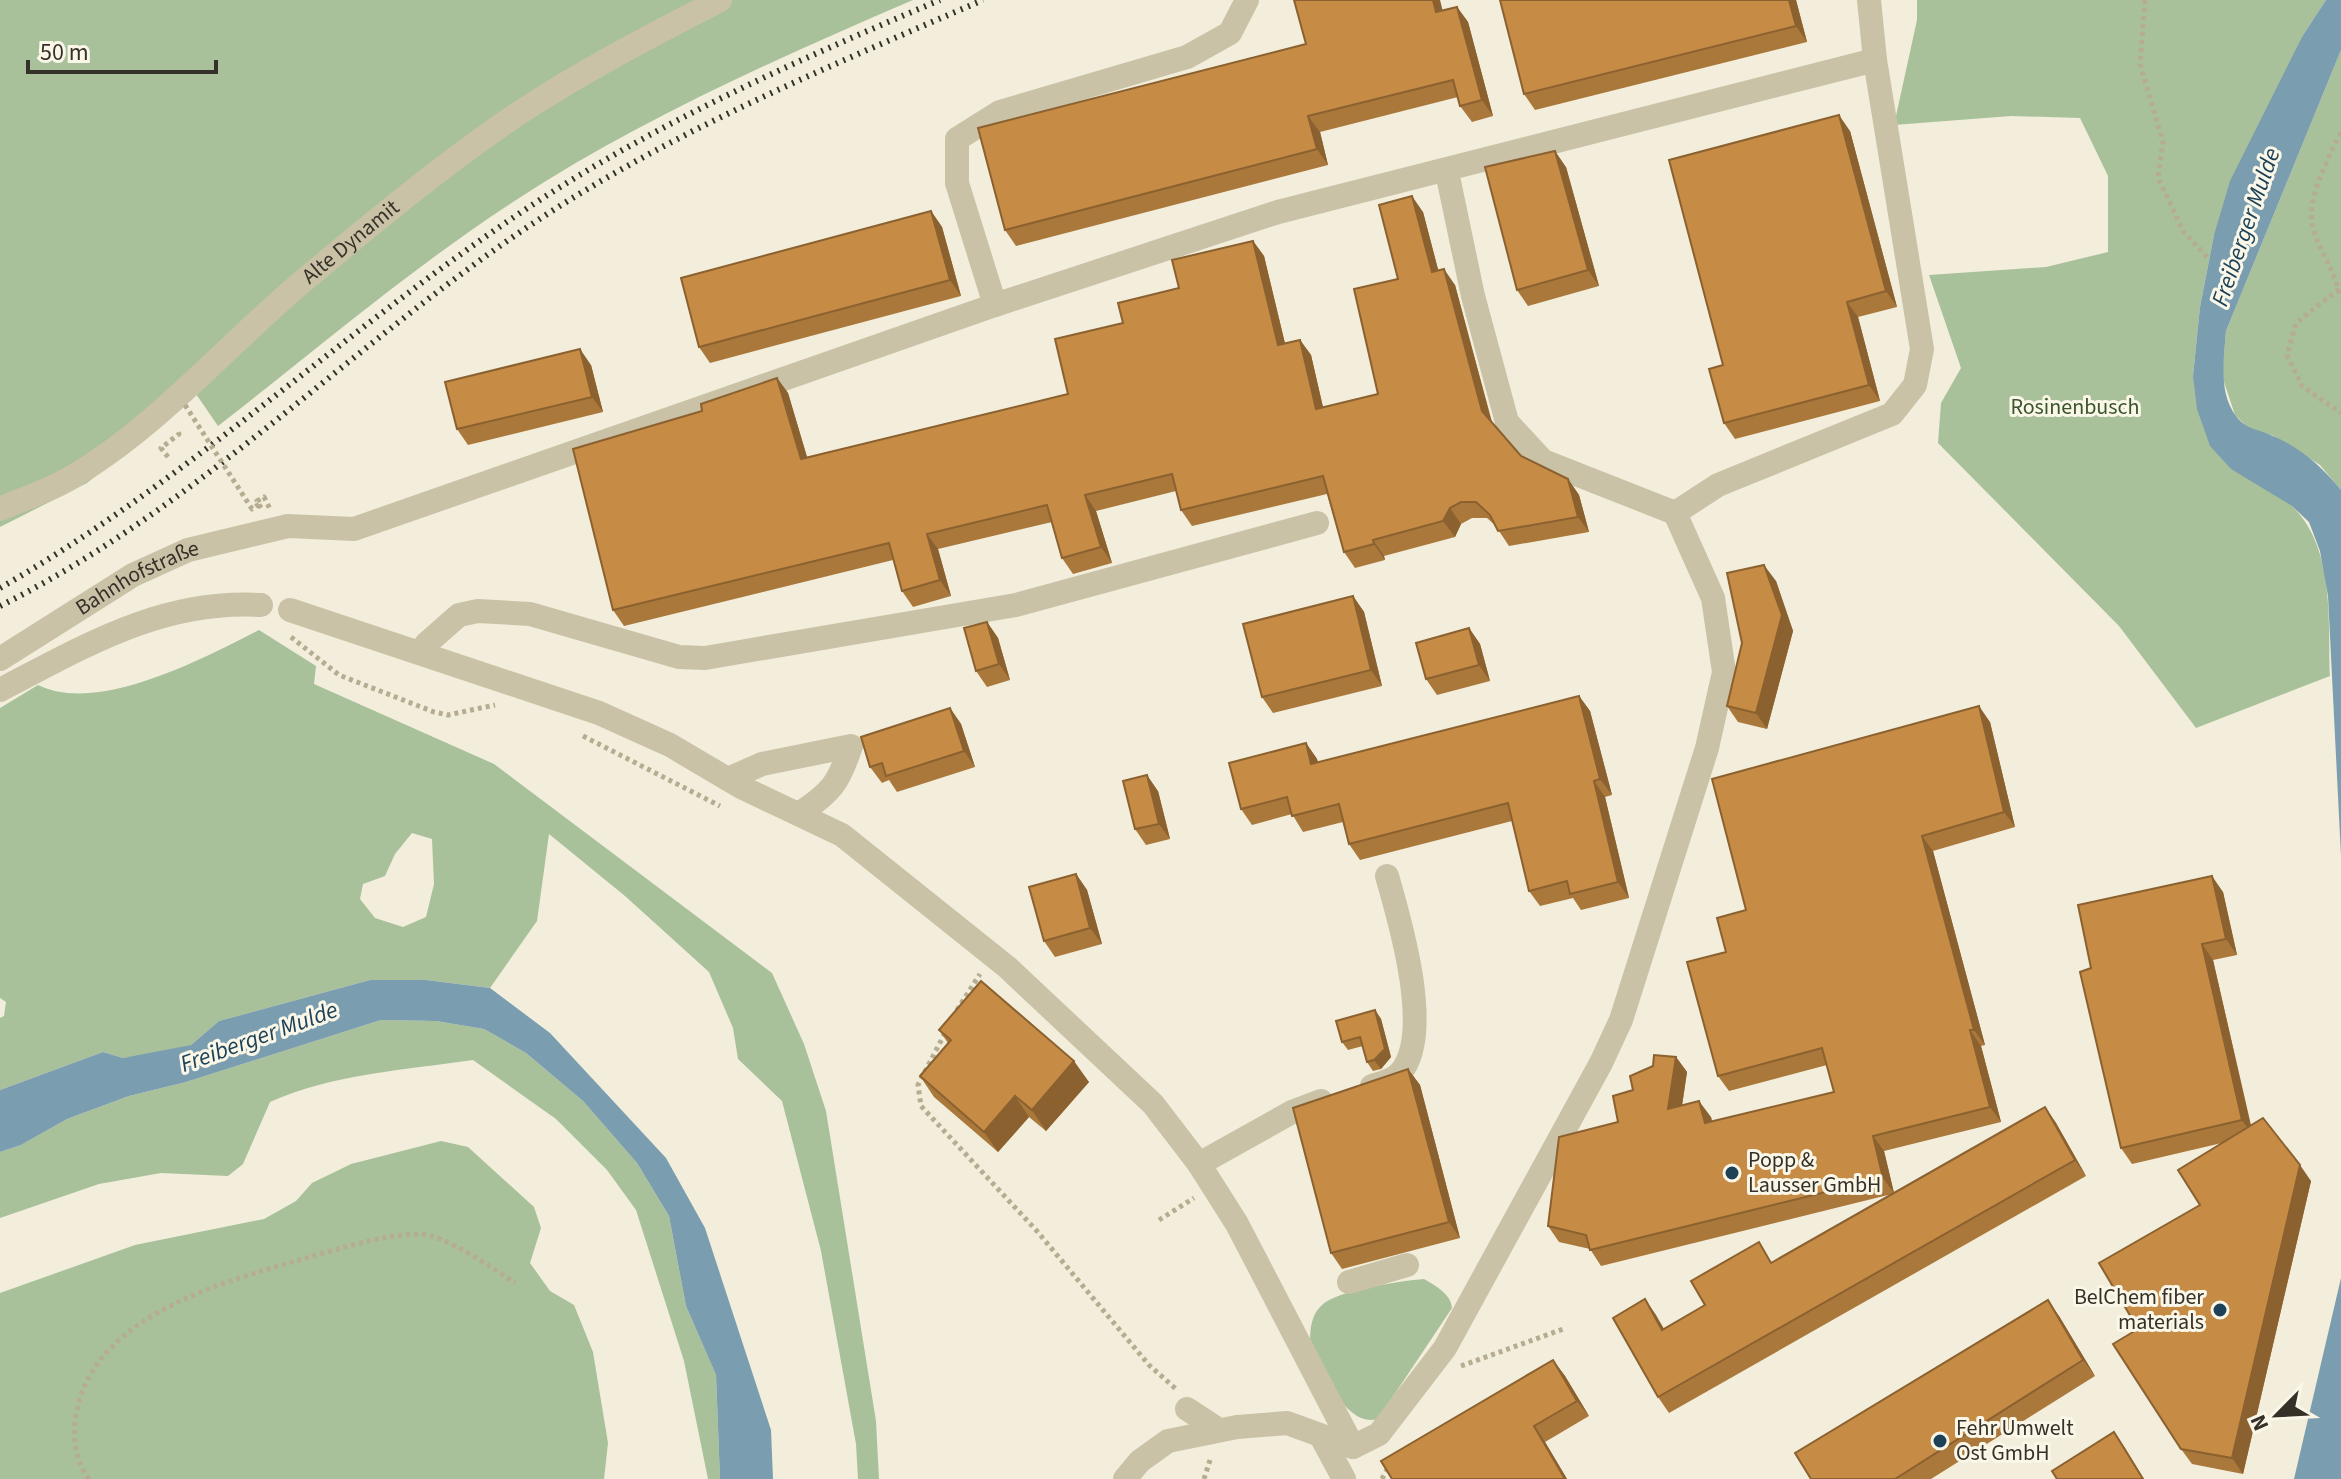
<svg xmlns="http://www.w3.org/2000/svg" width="2341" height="1479" font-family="'Source Sans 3',sans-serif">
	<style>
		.green { fill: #a9c19b; fill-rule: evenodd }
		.water { fill: #7a9daf }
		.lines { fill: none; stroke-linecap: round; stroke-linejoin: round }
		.path { stroke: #b6ac91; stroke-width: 5; stroke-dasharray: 4 4; stroke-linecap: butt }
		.minor { stroke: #cac2a7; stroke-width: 24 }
		.rail { stroke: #363128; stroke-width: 6; stroke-dasharray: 2 6; stroke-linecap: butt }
		.path-bridge { stroke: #b6ac91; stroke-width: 5; stroke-dasharray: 4 4; stroke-linecap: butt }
		.wall { fill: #aa783b }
		.shaded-wall { fill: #8b6130 }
		.building { fill: #c68b45; stroke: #8b6130; stroke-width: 2 }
		.poi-dot { fill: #1d4258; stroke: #faf7e8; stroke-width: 3 }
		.labels { text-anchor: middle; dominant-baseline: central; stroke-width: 6; stroke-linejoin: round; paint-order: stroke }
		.street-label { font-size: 22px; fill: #363128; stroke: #faf7e8 }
		.park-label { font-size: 22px; fill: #39552b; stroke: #faf7e8 }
		.poi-label { font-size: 22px; fill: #363128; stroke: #faf7e8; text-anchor: start }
		.water-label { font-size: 24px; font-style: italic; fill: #1d4258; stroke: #faf7e8 }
	</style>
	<rect width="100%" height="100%" fill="#f2eedb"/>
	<g class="green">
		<path d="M 0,0 L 913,0 C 776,59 638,120 513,202 C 410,269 315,351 218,426 L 196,394 L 87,483 L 0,527 Z"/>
		<path d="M 1917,0 L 2326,0 L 2303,35 L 2214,235 L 2200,307 L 2193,376 L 2292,506 C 2335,548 2328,619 2330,676 L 2196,728 L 2119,626 L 1938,443 L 1941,403 L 1961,368 L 1929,275 L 2046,267 L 2108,252 L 2108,176 L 2080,118 L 2011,116 L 1894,125 L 1917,20 Z"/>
		<polygon points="2341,50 2341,490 2320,465 2272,435 2249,429 2235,415 2222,376 2226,331"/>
		<path d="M 259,630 L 316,666 L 314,684 L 494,764 L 772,973 L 804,1044 L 826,1111 L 876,1421 L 879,1479 L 858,1479 L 856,1444 L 821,1251 L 782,1101 L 738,1059 L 733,1028 L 709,972 L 625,896 L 549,834 L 537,921 L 490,988 L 426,980 L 370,980 L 219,1021 L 191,1045 L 157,1054 L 123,1058 L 103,1052 L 0,1090 L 0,1018 L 4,1016 L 6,1002 L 0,998 L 0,708 L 38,685 C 98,715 204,658 259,630 ZM 412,833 L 432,839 L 434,884 L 426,917 L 403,927 L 375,918 L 360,899 L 363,884 L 385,876 L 395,854 Z"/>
		<path d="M 381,1020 L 436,1021 L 484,1029 L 526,1053 L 583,1101 L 637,1163 L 669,1216 L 686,1306 L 716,1375 L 720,1479 L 708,1479 L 684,1361 L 636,1210 L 607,1170 L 556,1119 L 473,1060 C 405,1070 333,1074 270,1102 L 243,1164 L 228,1176 L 161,1173 L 99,1184 L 0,1218 L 0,1152 L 21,1145 L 67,1119 L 129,1096 L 186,1082 Z"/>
		<polygon points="441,1141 468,1147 534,1207 541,1228 530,1263 550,1291 574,1305 593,1352 608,1443 604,1479 0,1479 0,1293 135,1245 264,1219 296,1201 312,1183 351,1164"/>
		<path d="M 1424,1279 C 1436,1286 1451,1294 1452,1308 L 1378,1419 C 1343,1428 1323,1366 1310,1342 C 1310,1330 1311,1315 1321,1306 C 1336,1290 1401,1281 1424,1279 Z"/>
	</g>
	<g class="water">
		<path d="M 2326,0 L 2341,0 L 2341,50 L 2226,331 C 2224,359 2218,392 2236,416 C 2246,430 2259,429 2273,436 C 2301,448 2322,467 2341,490 L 2341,856 L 2328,596 L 2320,551 L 2309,522 L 2292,506 L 2231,469 L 2210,446 L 2197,409 L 2193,376 L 2200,307 L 2214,235 L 2230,181 L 2303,35 Z"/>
		<polygon points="370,980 426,980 490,988 550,1033 666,1158 705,1228 771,1430 773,1479 720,1479 716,1375 686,1306 669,1216 637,1163 583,1101 526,1053 484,1029 436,1021 381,1020 186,1082 129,1096 67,1119 21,1145 0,1152 0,1090 103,1052 123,1058 191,1045 219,1021"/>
		<polygon points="2341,1278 2341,1479 2294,1479"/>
	</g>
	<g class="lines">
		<g class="path">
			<polyline points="2145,0 2140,64 2163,142 2158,178 2183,231 2210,260"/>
			<path d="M 2341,133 C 2333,145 2328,160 2322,173 C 2295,234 2327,243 2341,298"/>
			<polyline points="2339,289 2296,323 2287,355 2302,386 2341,413"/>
			<polyline points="168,457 161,448 179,434 176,429"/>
			<polyline points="261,508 257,501 264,497 270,509"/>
			<polyline points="291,637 339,675 434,712 448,715 495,705"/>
			<polyline points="583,736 720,806"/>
			<polyline points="957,1010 980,974"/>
			<polyline points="945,1033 918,1085 921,1106 1036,1230 1149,1365 1176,1389"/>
			<polyline points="1159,1220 1194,1198"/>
			<polyline points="1461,1366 1566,1328"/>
			<path d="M 89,1479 C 77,1464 73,1441 75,1422 C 86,1319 216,1284 299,1260 C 336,1250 379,1235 418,1234 C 443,1233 494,1269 515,1283"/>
			<polyline points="1204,1479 1211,1457"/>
			<polyline points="1382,1479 1389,1466"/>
		</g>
		<g class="minor">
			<polyline points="1447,172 1473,296 1507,422 1543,461 1675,513"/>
			<polyline points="995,305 1278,212 1875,60"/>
			<path id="s1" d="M 0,509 C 22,499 46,492 67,480 C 158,428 228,343 308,277 C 376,220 445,163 519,113 C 583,71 652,35 720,0"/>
			<polyline points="290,610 599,713 670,745 741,787 842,835 1007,967 1153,1104 1199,1164 1237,1224 1353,1447"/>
			<polyline points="424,654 426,644 459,615 478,611 530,614 679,657 705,658 1016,605 1317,523"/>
			<path id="s2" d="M 0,659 L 133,575 L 188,550 L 288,526 L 354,529 L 995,305 L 957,183 L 957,139 L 1000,112 L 1187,57 L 1230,33 L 1247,0"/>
			<path d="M 0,690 C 85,646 162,599 261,605"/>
			<path d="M 728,779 L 762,764 L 851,746 C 839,782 832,792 800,813"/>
			<path d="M 1372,1086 C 1382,1083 1393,1081 1400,1073 C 1434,1035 1400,921 1387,876"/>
			<polyline points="1199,1164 1292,1112 1321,1101"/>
			<polyline points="1349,1282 1407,1265"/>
			<polyline points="1187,1409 1219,1430"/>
			<polyline points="1322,1438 1344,1479"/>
			<polyline points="1125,1479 1140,1461 1168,1441 1237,1427 1287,1423 1353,1447 1379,1434 1445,1348 1601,1063 1621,1020 1707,748 1724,672 1713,598 1675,513 1718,485 1892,414 1915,385 1922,349 1875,60 1869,0"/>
		</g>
		<g class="rail">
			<path d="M 0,588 C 187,481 342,332 520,213 C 651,125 795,61 940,0"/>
			<path d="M 0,606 C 195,509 350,346 529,226 C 671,131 828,67 983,0"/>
		</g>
		<polyline class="path-bridge" points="185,405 252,509 259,504"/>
	</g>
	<g class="wall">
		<polygon points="1796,0 1807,42 1535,110 1524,94"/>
		<polygon points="1457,7 1468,22 1493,116 1472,122 1460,106 1458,97 1320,132 1328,165 1016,246 1005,230 1442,10"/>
		<polygon points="1850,131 1897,307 1858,317 1880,401 1735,439 1724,423 1723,365"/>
		<polygon points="1566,167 1599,286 1528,306 1517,290"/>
		<polygon points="931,211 942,227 961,296 710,363 699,347"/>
		<polygon points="1423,212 1438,270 1455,285 1492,422 1521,456 1568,479 1579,495 1589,532 1509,546 1495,525 1487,518 1472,518 1461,524 1455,537 1384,556 1385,560 1355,568 1344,552 1327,494 1192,526 1181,510 1176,491 1096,511 1112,563 1073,574 1062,558 1052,522 938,549 951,596 913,607 902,591 893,560 624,626 613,610 702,411 777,378 788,393 807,457 1068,394 1123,323 1253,241 1264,256 1285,343 1300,340 1311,355 1323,407 1378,394 1398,279"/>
		<polygon points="591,365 603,412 468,445 457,429"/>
		<polygon points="1776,581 1793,631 1767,729 1738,722 1727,706"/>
		<polygon points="1353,596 1364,612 1382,686 1273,713 1262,697"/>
		<polygon points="987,622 998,638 1010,680 987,687 976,671"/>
		<polygon points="1469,628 1480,644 1490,681 1437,695 1426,679"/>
		<polygon points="1579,696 1590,711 1612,795 1605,797 1629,898 1581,910 1573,898 1540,906 1529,891 1512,821 1360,860 1349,844 1343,822 1303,832 1292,814 1252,825 1241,809 1306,743 1317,759 1318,763"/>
		<polygon points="950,708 961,724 975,767 897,792 889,780 882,783 870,767"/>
		<polygon points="1990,722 2015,827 1933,851 1985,1045 1981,1046 2001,1122 1884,1151 1894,1193 2045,1107 2056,1123 2086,1176 1669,1413 1658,1397 1645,1299 1664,1329 1705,1305 1773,1262 1892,1194 1601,1266 1590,1249 1559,1242 1548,1226 1618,1122 1633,1090 1676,1057 1687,1072 1682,1106 1711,1117 1712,1122 1834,1092 1827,1065 1729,1091 1718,1076 1726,952 1746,910"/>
		<polygon points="1158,791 1170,839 1146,845 1135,829"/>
		<polygon points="1076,874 1087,890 1102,944 1055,957 1044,941"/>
		<polygon points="2223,892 2237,955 2213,960 2251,1125 2311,1181 2243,1474 2192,1464 2181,1449 2138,1329 2200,1205 2222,1143 2132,1164 2121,1148 2091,968"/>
		<polygon points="1375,1010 1381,1019 1391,1057 1381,1069 1373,1071 1367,1062 1363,1046 1348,1050 1342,1042"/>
		<polygon points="939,1030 1089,1082 1046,1131 1029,1117 998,1152 934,1097 920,1076 948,1043"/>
		<polygon points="1408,1069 1420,1085 1460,1238 1342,1269 1331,1253"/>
		<polygon points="2059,1316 2095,1376 1931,1479 1811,1479"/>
		<polygon points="1553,1360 1565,1376 1589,1416 1545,1442 1567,1479 1392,1479"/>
	</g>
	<g class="shaded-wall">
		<polygon points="1433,0 1440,0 1447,28 1436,12"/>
		<polygon points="1789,0 1796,0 1807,42 1796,26"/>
		<polygon points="1457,7 1468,22 1493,116 1482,100"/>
		<polygon points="1839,115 1850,131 1897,307 1886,291"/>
		<polygon points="1308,116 1320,132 1328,165 1317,149"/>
		<polygon points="1555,151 1566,167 1599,286 1588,270"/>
		<polygon points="1412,196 1423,212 1443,288 1432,272"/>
		<polygon points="931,211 942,227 961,296 950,280"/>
		<polygon points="1253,241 1264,256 1289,361 1278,345"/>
		<polygon points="1444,269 1455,285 1493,427 1482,411"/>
		<polygon points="1847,302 1858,317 1880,401 1869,385"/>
		<polygon points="1300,340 1311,355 1327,425 1316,409"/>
		<polygon points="580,349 591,365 603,412 592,397"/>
		<polygon points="777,378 788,393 812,474 801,459"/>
		<polygon points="1568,479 1579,495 1589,532 1578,517"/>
		<polygon points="1085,495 1096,511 1112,563 1101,547"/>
		<polygon points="1450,508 1461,524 1455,537 1443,521"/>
		<polygon points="927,534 938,549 951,596 940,580"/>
		<polygon points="1373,540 1384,556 1385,560 1374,544"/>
		<polygon points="1764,565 1776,581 1793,631 1767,729 1756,713"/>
		<polygon points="1353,596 1364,612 1382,686 1371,670"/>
		<polygon points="987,622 998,638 1010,680 999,664"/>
		<polygon points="1469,628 1480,644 1490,681 1479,665"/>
		<polygon points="1579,696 1590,711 1612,795 1600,779"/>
		<polygon points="1979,706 1990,722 2015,827 2004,812"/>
		<polygon points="950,708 961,724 975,767 964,751"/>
		<polygon points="1306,743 1317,759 1323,780 1311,764"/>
		<polygon points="1147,775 1158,791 1170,839 1159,824"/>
		<polygon points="1594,781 1605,797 1629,898 1618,882"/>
		<polygon points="1922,836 1933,851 1985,1045 1974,1030"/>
		<polygon points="1076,874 1087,890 1102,944 1090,928"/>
		<polygon points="2212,876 2223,892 2237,955 2226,939"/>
		<polygon points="2202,944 2213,960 2253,1136 2242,1120"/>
		<polygon points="1375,1010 1381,1019 1391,1057 1381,1069 1374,1060"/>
		<polygon points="1970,1030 1981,1046 2001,1122 1990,1107"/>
		<polygon points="1676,1057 1687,1072 1679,1125 1668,1109"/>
		<polygon points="1074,1061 1089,1082 1046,1131 1032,1110"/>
		<polygon points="1408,1069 1420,1085 1460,1238 1449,1222"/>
		<polygon points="1015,1096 1029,1117 998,1152 984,1132"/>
		<polygon points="1699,1101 1711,1117 1716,1139 1705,1123"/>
		<polygon points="2045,1107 2056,1123 2086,1176 2075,1160"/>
		<polygon points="1873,1136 1884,1151 1894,1193 1883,1178"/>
		<polygon points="2300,1165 2311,1181 2243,1474 2232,1458"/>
		<polygon points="1645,1299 1656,1315 1673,1345 1662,1330"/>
		<polygon points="2048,1300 2059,1316 2095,1376 2083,1360"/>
		<polygon points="1553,1360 1565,1376 1589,1416 1577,1401"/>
		<polygon points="1534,1426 1545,1442 1567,1479 1565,1479"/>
		<polygon points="2114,1432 2125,1448 2144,1479 2143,1479"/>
	</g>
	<g class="building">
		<polygon points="1294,0 1433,0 1436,12 1457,7 1482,100 1460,106 1453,80 1308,116 1317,149 1005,230 978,128 1306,44"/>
		<polygon points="1500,0 1789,0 1796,26 1524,94"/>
		<polygon points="1839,115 1886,291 1847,302 1869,385 1724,423 1709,369 1723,365 1669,160"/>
		<polygon points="1555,151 1588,270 1517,290 1485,167"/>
		<polygon points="1412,196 1432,272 1444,269 1482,411 1521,456 1568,479 1578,517 1498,531 1490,515 1476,502 1461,502 1450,508 1443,521 1373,540 1374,544 1344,552 1323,476 1181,510 1172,474 1085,495 1101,547 1062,558 1047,505 927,534 940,580 902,591 889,543 613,610 573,449 702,411 701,404 777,378 801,459 1068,394 1055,339 1123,323 1118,303 1179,288 1172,260 1253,241 1278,345 1300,340 1316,409 1378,394 1354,289 1398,279 1379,205"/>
		<polygon points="931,211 950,280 699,347 681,278"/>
		<polygon points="580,349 592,397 457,429 445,382"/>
		<polygon points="1764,565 1782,615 1756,713 1727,706 1742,643 1727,573"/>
		<polygon points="1353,596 1371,670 1262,697 1243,624"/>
		<polygon points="987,622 999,664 976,671 964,628"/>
		<polygon points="1469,628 1479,665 1426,679 1416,643"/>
		<polygon points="1579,696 1600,779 1594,781 1618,882 1570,894 1567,881 1529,891 1508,803 1349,844 1339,804 1292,816 1287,797 1241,809 1229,763 1306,743 1311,764"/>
		<polygon points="1979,706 2004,812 1922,836 1974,1030 1970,1030 1990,1107 1873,1136 1883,1178 1590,1250 1586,1235 1548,1226 1559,1137 1618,1122 1613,1096 1633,1090 1630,1076 1653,1066 1654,1055 1676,1057 1668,1109 1699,1101 1705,1123 1834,1092 1822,1048 1718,1076 1687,962 1726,952 1717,918 1746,910 1712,779"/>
		<polygon points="950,708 964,751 886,776 882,763 870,767 861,737"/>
		<polygon points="1147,775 1159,824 1135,829 1123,781"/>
		<polygon points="1076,874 1090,928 1044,941 1029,887"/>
		<polygon points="2212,876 2226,939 2202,944 2242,1120 2121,1148 2080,972 2091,968 2078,905"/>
		<polygon points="981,981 1074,1061 1032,1110 1015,1096 984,1132 920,1076 951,1040 939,1030"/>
		<polygon points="1375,1010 1385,1049 1374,1060 1367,1062 1360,1037 1342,1042 1336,1021"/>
		<polygon points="1408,1069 1449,1222 1331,1253 1293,1108"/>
		<polygon points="2045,1107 2075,1160 1658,1397 1613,1318 1645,1299 1662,1330 1705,1305 1691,1281 1759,1242 1771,1263"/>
		<polygon points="2263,1118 2300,1165 2232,1458 2181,1449 2113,1344 2138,1329 2099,1263 2200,1205 2178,1170"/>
		<polygon points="2048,1300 2083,1360 1895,1479 1811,1479 1795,1453"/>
		<polygon points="1553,1360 1577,1401 1534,1426 1565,1479 1392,1479 1381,1461"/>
		<polygon points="2114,1432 2143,1479 2057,1479 2052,1471"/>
	</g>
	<g class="poi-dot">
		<circle cx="1732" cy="1173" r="8"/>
		<circle cx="2220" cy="1310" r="8"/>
		<circle cx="1940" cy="1441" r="8"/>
	</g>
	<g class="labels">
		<g class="street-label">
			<text stroke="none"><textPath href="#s1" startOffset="444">Alte Dynamit</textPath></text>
			<text stroke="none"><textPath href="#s2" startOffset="160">Bahnhofstraße</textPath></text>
		</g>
		<g class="park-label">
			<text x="2075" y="407">Rosinenbusch</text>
		</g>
		<g class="poi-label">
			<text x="1748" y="1160">Popp &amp;<tspan x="1748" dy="25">Lausser GmbH</tspan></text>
			<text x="2204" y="1297" text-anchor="end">BelChem fiber<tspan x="2204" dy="25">materials</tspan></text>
			<text x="1956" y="1428">Fehr Umwelt<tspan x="1956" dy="25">Ost GmbH</tspan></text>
		</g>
		<g class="water-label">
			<text transform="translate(2246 227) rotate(-71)">Freiberger Mulde</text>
			<text transform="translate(259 1037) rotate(-20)">Freiberger Mulde</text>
		</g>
	</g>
	<g transform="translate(2277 1415) rotate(246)" stroke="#faf7e8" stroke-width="6" paint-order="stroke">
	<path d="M0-6L14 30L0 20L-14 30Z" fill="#363128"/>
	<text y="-12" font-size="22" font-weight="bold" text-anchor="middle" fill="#363128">N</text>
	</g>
	<path d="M28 60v12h188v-12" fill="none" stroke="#363128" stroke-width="4"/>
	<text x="40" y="60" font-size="24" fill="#363128" stroke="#faf7e8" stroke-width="6" paint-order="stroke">50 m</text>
</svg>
